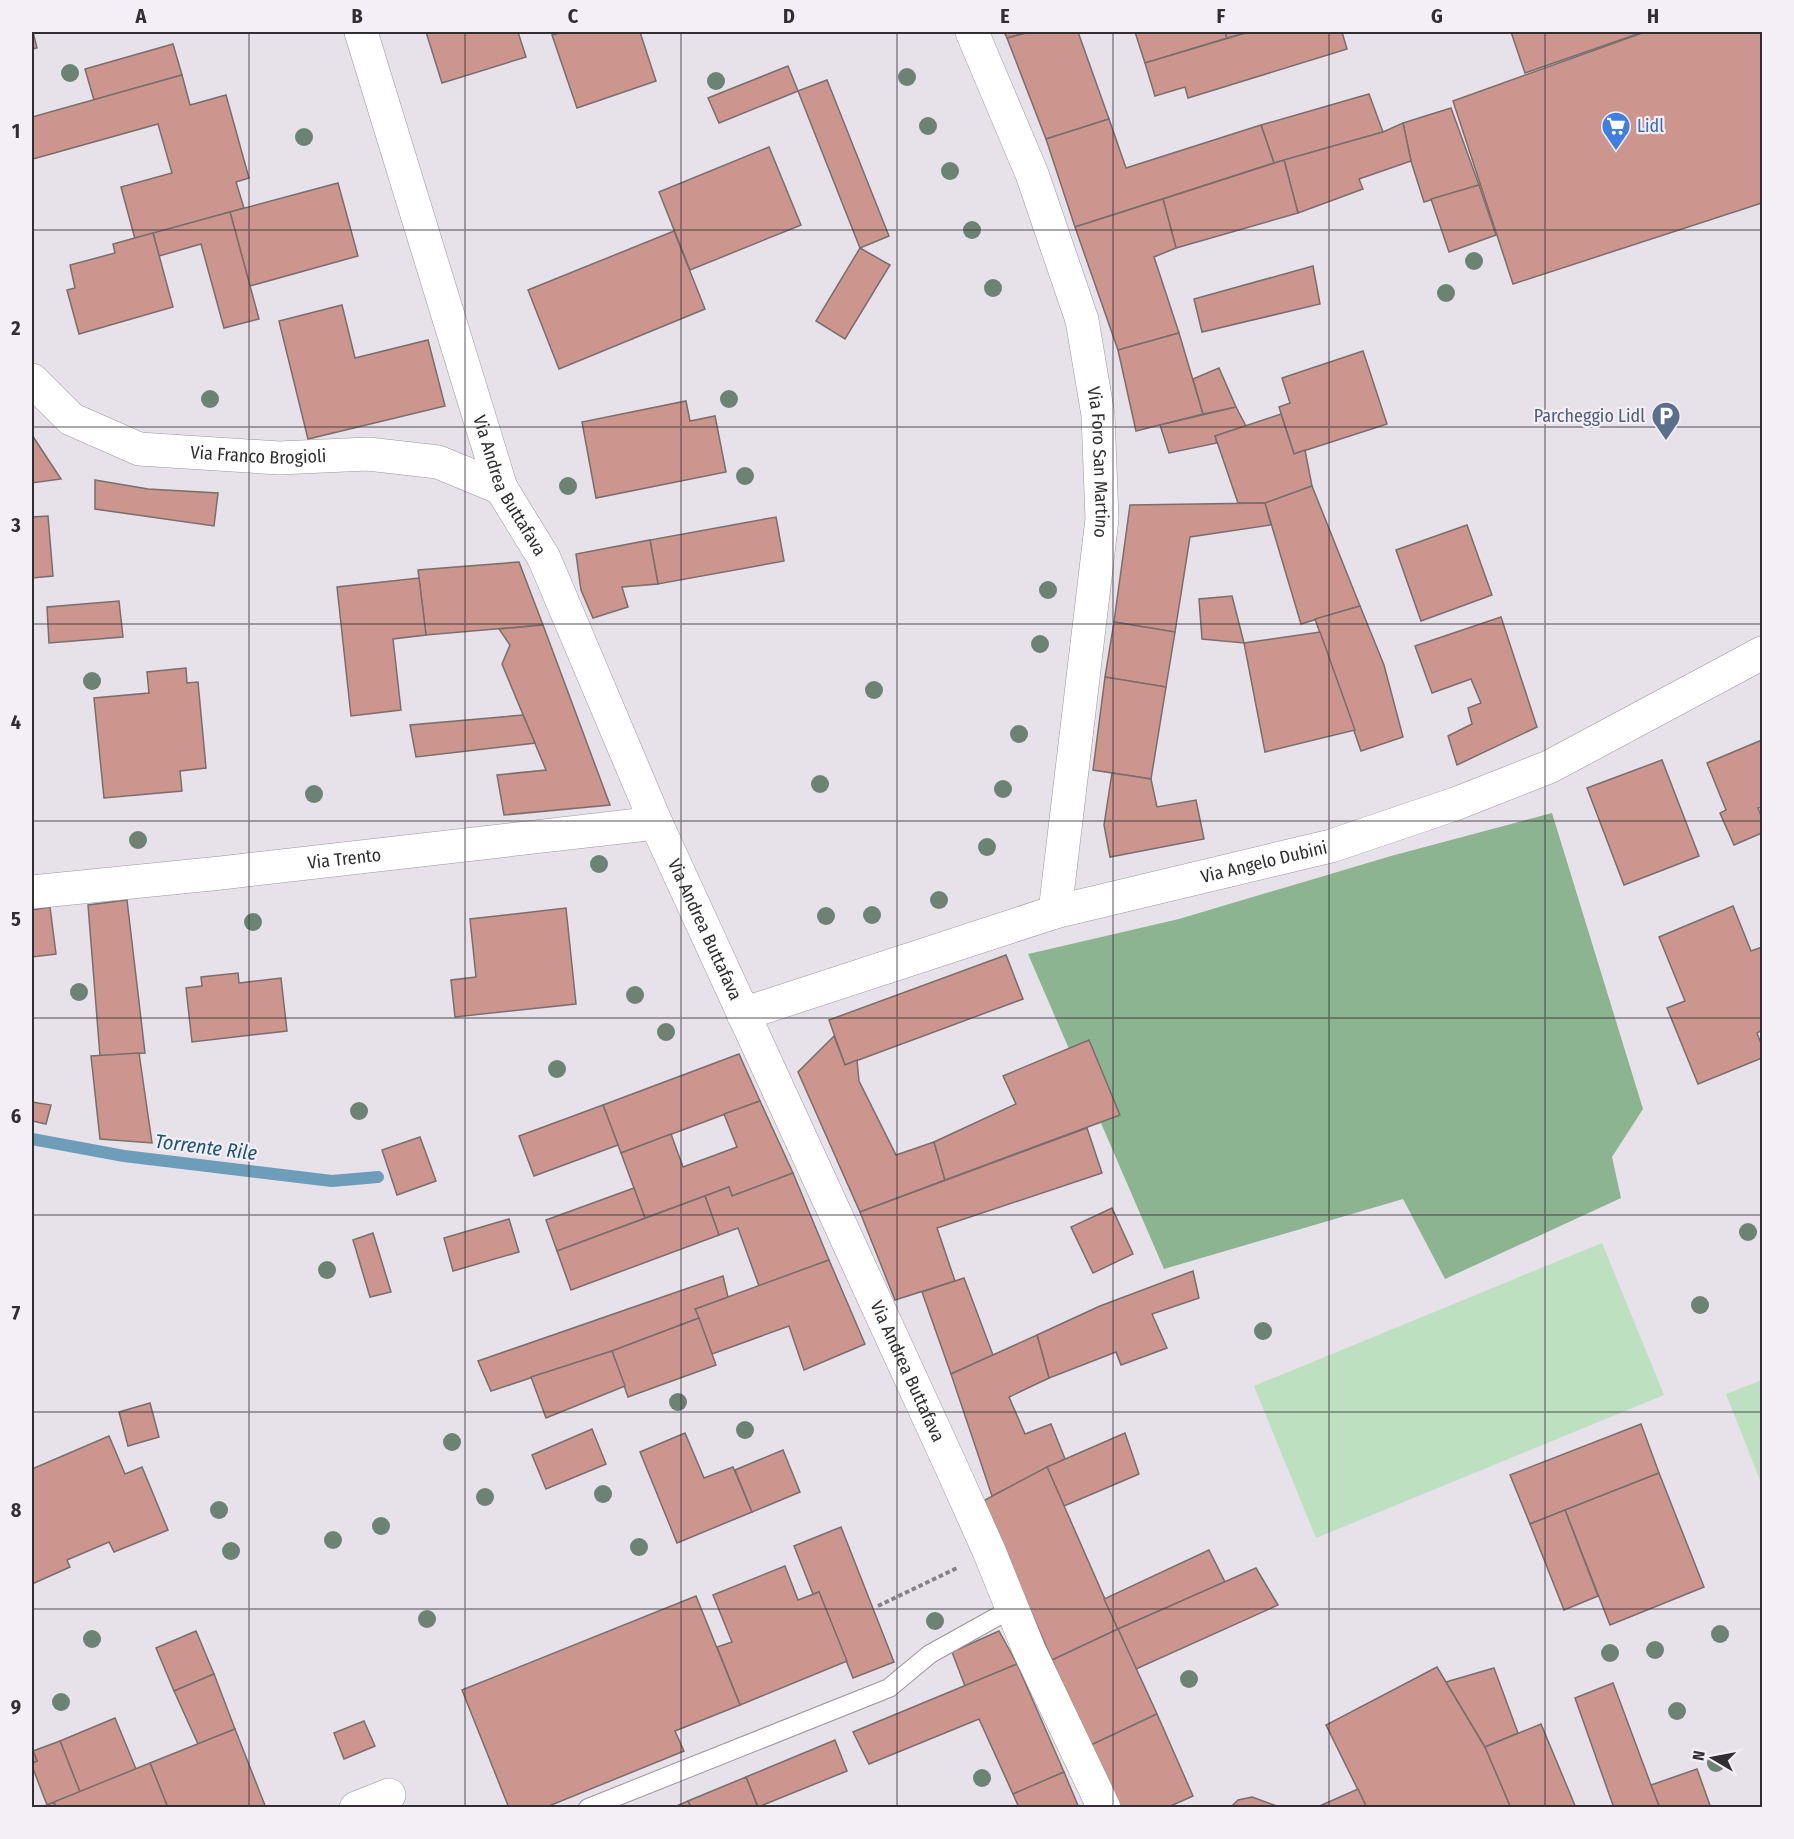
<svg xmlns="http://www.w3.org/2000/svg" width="1794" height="1839" font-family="'Fira Sans Condensed',sans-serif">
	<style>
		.green { fill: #bce0c0 }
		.forest { fill: #8cb491 }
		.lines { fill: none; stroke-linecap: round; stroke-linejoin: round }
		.stream { stroke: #6e9db9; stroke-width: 12 }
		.building { fill: #cc968e; stroke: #796e6c; stroke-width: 1.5 }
		.lane-casing { stroke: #9b959e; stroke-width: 20 }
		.street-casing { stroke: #9b959e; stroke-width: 34 }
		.path { stroke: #858187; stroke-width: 4; stroke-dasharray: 4.5 3; stroke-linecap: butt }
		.lane { stroke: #fff; stroke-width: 18 }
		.street { stroke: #fff; stroke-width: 33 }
		.tree { fill: #6c8374 }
		.grid { fill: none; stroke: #312e32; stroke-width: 1.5; stroke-opacity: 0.55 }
		.labels { text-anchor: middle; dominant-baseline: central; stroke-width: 4.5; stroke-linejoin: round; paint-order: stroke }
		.shop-label { font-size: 18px; fill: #366cbe; stroke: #f4eef7; text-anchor: start }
		.service-label { font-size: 18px; fill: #4e5e75; stroke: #f4eef7; text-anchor: end }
		.street-label { font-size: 18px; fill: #312e32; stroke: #f4eef7 }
		.water-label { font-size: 20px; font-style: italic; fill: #1c5674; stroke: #f4eef7 }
		.neatline { fill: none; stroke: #312e32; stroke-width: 2 }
		.grid-label { font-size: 20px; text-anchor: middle; font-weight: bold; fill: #312e32 }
	</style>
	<rect width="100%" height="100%" fill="#e7e1ea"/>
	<g class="green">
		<polygon points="1602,1243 1664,1395 1316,1538 1254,1386"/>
		<polygon points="1762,1380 1762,1485 1726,1394"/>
	</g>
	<polygon class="forest" points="1552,813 1643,1109 1612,1157 1621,1198 1445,1279 1403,1199 1164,1269 1028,954 1179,919 1391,856"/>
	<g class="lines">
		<polyline class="stream" points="32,1139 124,1156 332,1181 378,1177"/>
	</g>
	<g class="building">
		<polygon points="32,32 33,32 37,48 32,49"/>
		<polygon points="426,32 518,32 526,57 442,83"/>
		<polygon points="563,32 640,32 656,81 577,108 552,35"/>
		<polygon points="1004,32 1030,32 1007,38"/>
		<polygon points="1030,32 1078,32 1109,119 1046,139 1007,38"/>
		<polygon points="1135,32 1225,32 1227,38 1145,63"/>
		<polygon points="1225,32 1249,32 1227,38"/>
		<polygon points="1249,32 1342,32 1347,49 1188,98 1185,87 1155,96 1145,63"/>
		<polygon points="1511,32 1643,32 1525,73"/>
		<polygon points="1645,32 1762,32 1762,203 1513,284 1453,101"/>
		<polygon points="173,44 182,75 94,100 85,69"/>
		<polygon points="788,66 798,91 719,123 708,98"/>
		<polygon points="182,75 190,105 226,95 249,178 236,182 244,208 135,239 121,187 172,173 158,124 33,159 32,117"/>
		<polygon points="827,80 889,236 860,248 798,91"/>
		<polygon points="1369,94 1383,132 1274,163 1261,125"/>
		<polygon points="1451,108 1479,185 1424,202 1411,161 1403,123"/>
		<polygon points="1109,119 1126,168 1261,125 1274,163 1075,227 1046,139"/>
		<polygon points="1403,123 1411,161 1359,179 1363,189 1298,213 1284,160 1383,132"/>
		<polygon points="769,147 801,225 690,270 659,192"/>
		<polygon points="1284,160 1298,213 1176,248 1163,199"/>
		<polygon points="338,183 358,256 250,286 230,212"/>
		<polygon points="1479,185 1496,235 1449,252 1431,199"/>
		<polygon points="1163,199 1176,248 1154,257 1179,333 1118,350 1075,227"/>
		<polygon points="230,212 259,319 224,328 201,244 159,256 153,233"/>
		<polygon points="674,231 705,309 559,369 528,290"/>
		<polygon points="153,233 173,307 79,334 67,290 75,288 70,265 115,253 113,244"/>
		<polygon points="860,248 890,265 845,339 816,321"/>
		<polygon points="1313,266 1320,304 1202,332 1194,299"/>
		<polygon points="342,305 355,358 428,340 445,406 308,439 279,321"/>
		<polygon points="1179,333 1203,414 1136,431 1118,350"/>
		<polygon points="1363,351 1387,424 1294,454 1279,407 1290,403 1282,378"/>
		<polygon points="1219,368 1236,407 1203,414 1193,379"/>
		<polygon points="686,401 690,421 715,416 726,472 596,498 582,422"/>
		<polygon points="1236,407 1246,426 1215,436 1217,443 1169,453 1160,425"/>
		<polygon points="1281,414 1294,454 1305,450 1312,486 1265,503 1238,503 1215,436"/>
		<polygon points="32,435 61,479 32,483"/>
		<polygon points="95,480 148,489 218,493 214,526 95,509"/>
		<polygon points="1312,486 1360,606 1301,624 1265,503"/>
		<polygon points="1265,503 1271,525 1190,537 1175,632 1114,622 1130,505"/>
		<polygon points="48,516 53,576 32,578 32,517"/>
		<polygon points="776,517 784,561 658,584 650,540"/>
		<polygon points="1467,525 1492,595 1421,621 1396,550"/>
		<polygon points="650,540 658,584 622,587 628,607 593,618 581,590 576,554"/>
		<polygon points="519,562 543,625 426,635 418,570"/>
		<polygon points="419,578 426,635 393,639 401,710 351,716 337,587"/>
		<polygon points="1232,596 1244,643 1202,639 1199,599"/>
		<polygon points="119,601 123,637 49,643 47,607"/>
		<polygon points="1360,606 1384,665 1403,737 1361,751 1315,619"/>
		<polygon points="1501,617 1537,727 1457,765 1448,736 1472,724 1468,708 1481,703 1471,679 1432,693 1415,646"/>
		<polygon points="1114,622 1175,632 1166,687 1105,677"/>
		<polygon points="543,625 610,805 504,815 497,775 546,770 502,664 510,645 499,629"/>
		<polygon points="1320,632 1355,730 1265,752 1244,643"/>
		<polygon points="186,668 187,683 198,682 206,768 180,771 182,791 104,798 94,698 149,693 147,672"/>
		<polygon points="1105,677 1166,687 1151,779 1093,770"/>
		<polygon points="523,715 535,743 416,757 410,725"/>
		<polygon points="1762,740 1762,807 1758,808 1762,818 1762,833 1734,845 1720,813 1726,810 1707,763"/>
		<polygon points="1662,760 1699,856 1624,885 1587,788"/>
		<polygon points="1112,773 1151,779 1157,807 1196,800 1204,839 1110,857 1104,825"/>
		<polygon points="127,900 145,1053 100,1056 88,905"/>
		<polygon points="1733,906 1751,951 1762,947 1762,1030 1757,1033 1762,1046 1762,1058 1698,1084 1667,1008 1685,1001 1659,937"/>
		<polygon points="50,907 56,954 32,957 32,910"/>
		<polygon points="566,908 576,1004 455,1017 451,980 476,977 470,919"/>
		<polygon points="1006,955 1023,999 845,1065 829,1020"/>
		<polygon points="238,973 239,983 281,978 287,1031 192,1042 186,988 202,986 201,977"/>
		<polygon points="834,1036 845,1065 857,1060 859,1081 896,1155 934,1142 945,1180 860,1212 798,1072"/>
		<polygon points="1089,1040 1120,1115 945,1180 934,1142 1016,1104 1003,1076"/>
		<polygon points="139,1053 152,1143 100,1139 91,1056"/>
		<polygon points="739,1054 760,1101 621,1153 603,1105"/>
		<polygon points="760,1101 793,1173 732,1196 729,1187 645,1218 621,1153 671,1134 683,1167 737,1147 724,1114"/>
		<polygon points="32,1102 51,1105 46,1124 32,1121"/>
		<polygon points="603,1105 618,1145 534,1176 519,1136"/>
		<polygon points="1087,1128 1102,1173 937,1228 955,1281 895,1300 860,1212"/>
		<polygon points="420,1137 436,1181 397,1195 382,1150"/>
		<polygon points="793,1173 829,1260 759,1286 738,1228 719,1235 705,1196 729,1187 732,1196"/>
		<polygon points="634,1188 645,1218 557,1251 546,1220"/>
		<polygon points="705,1196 719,1235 571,1290 557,1251"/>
		<polygon points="1112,1208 1133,1254 1093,1273 1071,1227"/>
		<polygon points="509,1219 519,1252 453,1271 444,1238"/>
		<polygon points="373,1233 391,1292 370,1297 353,1240"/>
		<polygon points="829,1260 865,1344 804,1370 789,1326 712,1354 695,1309"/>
		<polygon points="1193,1271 1199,1298 1152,1314 1167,1348 1121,1365 1116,1352 1049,1378 1037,1335 1100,1306"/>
		<polygon points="723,1276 728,1297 695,1309 699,1318 612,1351 491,1391 478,1361"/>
		<polygon points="964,1278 993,1355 951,1374 922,1292"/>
		<polygon points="699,1318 716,1365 628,1397 612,1351"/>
		<polygon points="1037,1335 1049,1378 1009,1397 1025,1434 1051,1424 1065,1459 992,1496 951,1374"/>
		<polygon points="612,1351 625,1386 546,1418 531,1377"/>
		<polygon points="150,1403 159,1437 128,1446 119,1412"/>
		<polygon points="1641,1424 1659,1473 1530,1524 1510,1475"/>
		<polygon points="592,1429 606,1464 546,1489 532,1455"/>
		<polygon points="685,1433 704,1478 733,1467 752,1512 677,1543 640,1452"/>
		<polygon points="1125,1433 1139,1474 1064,1506 1047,1467"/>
		<polygon points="109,1436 125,1474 142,1467 168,1530 114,1552 109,1542 67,1560 70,1567 32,1584 32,1469"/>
		<polygon points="783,1450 800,1492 752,1512 735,1470"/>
		<polygon points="1047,1467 1118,1629 1052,1660 983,1501"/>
		<polygon points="1659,1473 1704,1587 1610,1625 1565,1510"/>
		<polygon points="1565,1510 1598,1596 1564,1610 1530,1524"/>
		<polygon points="841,1527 894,1662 853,1678 819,1592 813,1594 794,1546"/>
		<polygon points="1209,1550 1225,1582 1118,1629 1104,1599"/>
		<polygon points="785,1566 798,1600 819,1592 847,1661 740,1705 717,1647 732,1642 713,1595"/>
		<polygon points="1256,1568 1278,1605 1136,1669 1118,1629"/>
		<polygon points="696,1596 740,1705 675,1731 684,1751 544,1808 509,1808 462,1690"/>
		<polygon points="1118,1629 1157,1714 1091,1745 1052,1660"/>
		<polygon points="196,1631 214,1674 174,1691 156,1648"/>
		<polygon points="999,1631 1017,1664 965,1686 952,1652"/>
		<polygon points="1017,1664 1064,1772 1013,1794 979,1719 869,1764 853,1732"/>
		<polygon points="1437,1667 1485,1747 1511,1808 1367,1808 1326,1725"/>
		<polygon points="1494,1668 1518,1733 1485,1747 1446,1682"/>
		<polygon points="214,1674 235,1729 198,1744 174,1691"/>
		<polygon points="1613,1683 1651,1785 1660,1808 1614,1808 1575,1698"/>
		<polygon points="1157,1714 1193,1796 1166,1808 1121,1808 1091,1745"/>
		<polygon points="115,1718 136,1769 80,1792 60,1741"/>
		<polygon points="364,1721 375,1746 344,1759 334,1733"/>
		<polygon points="1541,1724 1576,1808 1511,1808 1485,1747"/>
		<polygon points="235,1729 266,1808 168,1808 150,1763"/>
		<polygon points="835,1740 847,1771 758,1807 746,1777"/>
		<polygon points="60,1741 80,1792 47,1805 32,1766 32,1763 37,1761 33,1751"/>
		<polygon points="32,1748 37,1761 32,1763"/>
		<polygon points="150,1763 168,1808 56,1808 54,1802"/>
		<polygon points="1697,1769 1711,1808 1660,1808 1651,1785"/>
		<polygon points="1064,1772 1079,1808 1019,1808 1013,1794"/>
		<polygon points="746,1777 758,1808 691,1808 688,1801"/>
		<polygon points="1358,1789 1367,1808 1315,1808"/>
		<polygon points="1252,1797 1277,1806 1278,1808 1230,1808 1238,1800"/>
		<polygon points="688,1801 691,1808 672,1808"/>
		<polygon points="54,1802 56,1808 41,1808 47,1805"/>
	</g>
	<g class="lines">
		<g class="lane-casing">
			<polyline id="lane" points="588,1808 889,1688 930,1654 1011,1609"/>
		</g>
		<g class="street-casing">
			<g id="street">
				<path id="s1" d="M 361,32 L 501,488 L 544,558 L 656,823 L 950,1464 L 989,1551 L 1029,1650 L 1104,1808"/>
				<path id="s2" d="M 972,32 L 1032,174 L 1082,320 L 1098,415 L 1102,519 L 1055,912"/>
				<path id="s3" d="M 32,380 L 71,419 L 139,449 L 279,458 L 368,454 L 438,462 L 501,488"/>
				<path id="s4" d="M 32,892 L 221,873 L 656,823"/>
				<path id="s5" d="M 743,1014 L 1055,912 L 1331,846 L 1455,804 L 1549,767 L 1762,653"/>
				<polyline points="356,1808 389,1795"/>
			</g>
		</g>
		<polyline class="path" points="878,1606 957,1568"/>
		<use href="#lane" class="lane"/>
		<use href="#street" class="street"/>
	</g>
	<g class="tree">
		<circle cx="70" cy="73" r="9"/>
		<circle cx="907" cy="77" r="9"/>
		<circle cx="716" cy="81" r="9"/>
		<circle cx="928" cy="126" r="9"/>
		<circle cx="304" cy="137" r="9"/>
		<circle cx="950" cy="171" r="9"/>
		<circle cx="972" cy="230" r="9"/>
		<circle cx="1474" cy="261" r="9"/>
		<circle cx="993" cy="288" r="9"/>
		<circle cx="1446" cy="293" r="9"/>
		<circle cx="210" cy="399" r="9"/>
		<circle cx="729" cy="399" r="9"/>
		<circle cx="745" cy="476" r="9"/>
		<circle cx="568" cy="486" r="9"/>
		<circle cx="1048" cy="590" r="9"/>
		<circle cx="1040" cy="644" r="9"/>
		<circle cx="92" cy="681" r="9"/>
		<circle cx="874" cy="690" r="9"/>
		<circle cx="1019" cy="734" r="9"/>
		<circle cx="820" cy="784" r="9"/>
		<circle cx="1003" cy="789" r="9"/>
		<circle cx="314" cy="794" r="9"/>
		<circle cx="138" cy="840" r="9"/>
		<circle cx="987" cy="847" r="9"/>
		<circle cx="599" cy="864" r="9"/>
		<circle cx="939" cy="900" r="9"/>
		<circle cx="872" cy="915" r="9"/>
		<circle cx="826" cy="916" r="9"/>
		<circle cx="253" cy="922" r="9"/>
		<circle cx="79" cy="992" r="9"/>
		<circle cx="635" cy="995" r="9"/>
		<circle cx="666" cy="1032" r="9"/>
		<circle cx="557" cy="1069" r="9"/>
		<circle cx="359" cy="1111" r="9"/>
		<circle cx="1748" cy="1232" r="9"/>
		<circle cx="327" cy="1270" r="9"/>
		<circle cx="1700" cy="1305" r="9"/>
		<circle cx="1263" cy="1331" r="9"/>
		<circle cx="678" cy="1402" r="9"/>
		<circle cx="745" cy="1430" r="9"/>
		<circle cx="452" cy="1442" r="9"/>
		<circle cx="603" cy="1494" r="9"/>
		<circle cx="485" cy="1497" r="9"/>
		<circle cx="219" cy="1510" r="9"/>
		<circle cx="381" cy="1526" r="9"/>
		<circle cx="333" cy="1540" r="9"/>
		<circle cx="639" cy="1547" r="9"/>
		<circle cx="231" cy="1551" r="9"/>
		<circle cx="427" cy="1619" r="9"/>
		<circle cx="935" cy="1621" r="9"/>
		<circle cx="1720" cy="1634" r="9"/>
		<circle cx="92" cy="1639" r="9"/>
		<circle cx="1655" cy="1650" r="9"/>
		<circle cx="1610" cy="1653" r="9"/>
		<circle cx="1189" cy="1679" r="9"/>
		<circle cx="61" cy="1702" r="9"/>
		<circle cx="1677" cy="1711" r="9"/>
		<circle cx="1716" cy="1763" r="9"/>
		<circle cx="982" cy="1778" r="9"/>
	</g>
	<path class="grid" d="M 249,32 L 249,1808M 465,32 L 465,1808M 681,32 L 681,1808M 897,32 L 897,1808M 1113,32 L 1113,1808M 1329,32 L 1329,1808M 1545,32 L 1545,1808M 32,230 L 1762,230M 32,427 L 1762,427M 32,624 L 1762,624M 32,821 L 1762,821M 32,1018 L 1762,1018M 32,1215 L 1762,1215M 32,1412 L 1762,1412M 32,1609 L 1762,1609"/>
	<defs>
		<g id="supermarket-pin" transform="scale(1.5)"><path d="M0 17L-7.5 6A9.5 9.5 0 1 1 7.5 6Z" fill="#3f7fe0" stroke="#f4eef7"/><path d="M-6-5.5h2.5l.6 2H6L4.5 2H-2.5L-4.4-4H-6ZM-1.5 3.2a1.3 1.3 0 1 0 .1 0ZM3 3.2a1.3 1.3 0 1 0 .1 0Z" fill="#fff"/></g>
		<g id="parking-pin" transform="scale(1.5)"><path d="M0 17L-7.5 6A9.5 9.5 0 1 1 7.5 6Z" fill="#5c6f8a" stroke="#f4eef7"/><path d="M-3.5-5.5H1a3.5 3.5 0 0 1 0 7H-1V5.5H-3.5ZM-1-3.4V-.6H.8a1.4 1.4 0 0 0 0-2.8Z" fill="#fff"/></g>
	</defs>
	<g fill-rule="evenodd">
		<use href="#supermarket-pin" x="1616" y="126"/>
		<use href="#parking-pin" x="1666" y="416"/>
	</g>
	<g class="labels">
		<g class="shop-label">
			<text x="1637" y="126">Lidl</text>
		</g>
		<g class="service-label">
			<text x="1645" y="416">Parcheggio Lidl</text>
		</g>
		<g class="street-label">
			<text stroke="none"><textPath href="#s3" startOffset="249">Via Franco Brogioli</textPath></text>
			<text stroke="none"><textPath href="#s2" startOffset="452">Via Foro San Martino</textPath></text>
			<text stroke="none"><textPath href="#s1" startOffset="478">Via Andrea Buttafava</textPath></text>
			<text stroke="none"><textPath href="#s4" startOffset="314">Via Trento</textPath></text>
			<text stroke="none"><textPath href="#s5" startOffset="543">Via Angelo Dubini</textPath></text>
			<text stroke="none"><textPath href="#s1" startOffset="964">Via Andrea Buttafava</textPath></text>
			<text stroke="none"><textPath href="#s1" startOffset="1450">Via Andrea Buttafava</textPath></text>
		</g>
		<g class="water-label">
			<text transform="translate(206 1147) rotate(7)">Torrente Rile</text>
		</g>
	</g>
	<rect width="1794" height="1839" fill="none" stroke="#f4eef7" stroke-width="66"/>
	<g transform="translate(1713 1758) rotate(280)" stroke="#f4eef7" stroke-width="4.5" paint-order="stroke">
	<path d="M0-4.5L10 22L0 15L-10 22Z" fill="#312e32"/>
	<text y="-9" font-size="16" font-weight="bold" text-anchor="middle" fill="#312e32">N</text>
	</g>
	<rect x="33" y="33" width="1728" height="1773" class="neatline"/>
	<g class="grid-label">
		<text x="141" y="23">A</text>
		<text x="357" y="23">B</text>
		<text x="573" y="23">C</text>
		<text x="789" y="23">D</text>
		<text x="1005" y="23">E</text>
		<text x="1221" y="23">F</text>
		<text x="1437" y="23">G</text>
		<text x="1653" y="23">H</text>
		<text x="16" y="138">1</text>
		<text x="16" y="335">2</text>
		<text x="16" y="532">3</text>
		<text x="16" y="729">4</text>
		<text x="16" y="926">5</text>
		<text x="16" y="1123">6</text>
		<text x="16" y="1320">7</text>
		<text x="16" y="1517">8</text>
		<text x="16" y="1714">9</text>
	</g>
</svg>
